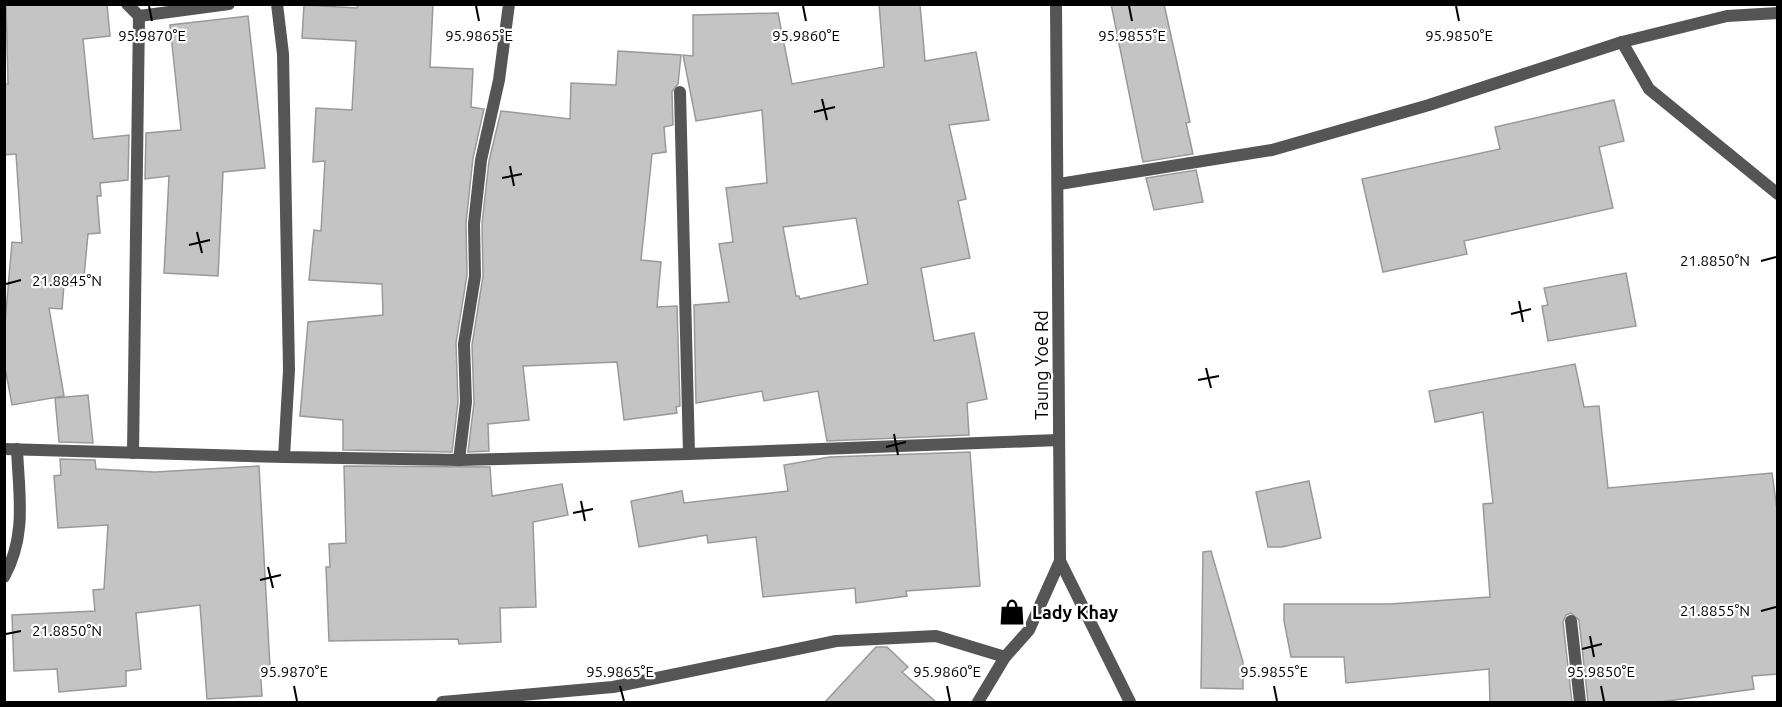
<svg xmlns="http://www.w3.org/2000/svg" width="1782" height="707" font-family="Ubuntu,sans-serif">
	<style>
		.building { fill: #c4c4c4; stroke: #999; stroke-width: 1.5; fill-rule: evenodd }
		.lines { fill: none; stroke-linecap: round; stroke-linejoin: round }
		.street { stroke: #555; stroke-width: 12 }
		.ticks { fill: none; stroke: #000; stroke-width: 2 }
		.labels { text-anchor: middle; dominant-baseline: central; stroke-width: 4.5; stroke-linejoin: round; paint-order: stroke }
		.street-label { font-size: 18px; fill: #000; stroke: #fff }
		.poi-label { font-size: 18px; font-weight: bold; fill: #000; stroke: #fff; text-anchor: start }
		.ticks-label { font-size: 15px; text-anchor: middle; fill: #000; stroke: #fff; stroke-width: 4.5; stroke-linejoin: round; paint-order: stroke }
	</style>
	<rect width="100%" height="100%" fill="#fff"/>
	<g class="building">
		<polygon points="6,4 107,4 110,36 83,39 93,139 129,135 128,180 100,183 101,196 97,196 100,233 88,234 83,287 64,285 62,309 49,308 64,396 12,405 4,362 4,335 12,242 22,243 16,154 4,155 4,84 8,84"/>
		<polygon points="358,4 433,4 430,67 473,69 471,107 484,109 473,158 466,223 467,275 456,343 458,402 452,452 343,450 343,420 300,416 308,322 383,315 382,284 309,280 314,230 321,231 325,161 313,162 316,108 352,110 356,41 302,38 304,5 357,8"/>
		<path d="M 879,4 L 920,4 L 925,61 L 976,52 L 989,120 L 949,125 L 966,199 L 958,201 L 970,258 L 921,268 L 934,341 L 974,333 L 987,399 L 967,403 L 969,435 L 827,441 L 818,391 L 764,401 L 762,391 L 696,403 L 694,305 L 729,302 L 719,244 L 733,242 L 726,188 L 767,183 L 762,110 L 696,121 L 683,55 L 693,56 L 693,15 L 778,13 L 792,84 L 884,67 ZM 856,218 L 868,284 L 800,299 L 799,296 L 796,296 L 783,227 Z"/>
		<polygon points="1111,4 1164,4 1190,122 1186,123 1193,154 1143,162"/>
		<polygon points="248,16 265,168 223,172 218,276 164,273 169,176 145,179 146,133 181,130 170,25"/>
		<polygon points="618,51 681,55 678,84 672,92 673,125 664,127 666,152 652,154 641,260 661,262 657,307 677,306 680,406 676,407 677,413 624,420 617,362 523,366 529,420 488,424 489,451 468,452 474,403 472,345 483,276 482,224 489,161 501,111 570,119 571,83 616,85"/>
		<polygon points="1614,100 1624,141 1599,147 1613,208 1464,241 1467,254 1383,272 1362,179 1500,149 1495,127"/>
		<polygon points="1196,170 1203,202 1154,210 1146,178"/>
		<polygon points="1626,273 1636,326 1548,341 1542,306 1548,305 1544,288"/>
		<polygon points="1575,364 1584,407 1599,406 1608,488 1772,473 1778,517 1778,674 1752,676 1754,689 1660,702 1588,702 1579,620 1571,613 1566,615 1563,622 1572,702 1490,702 1489,669 1346,683 1344,657 1291,657 1284,621 1284,604 1390,604 1490,597 1483,504 1493,503 1483,412 1435,422 1429,391"/>
		<polygon points="88,395 93,443 59,442 55,398"/>
		<polygon points="970,452 980,586 906,591 907,596 856,603 855,588 763,597 756,537 708,543 707,535 639,547 631,501 682,491 684,503 788,491 784,465 830,457"/>
		<polygon points="60,459 95,460 96,469 155,472 259,466 270,667 260,667 262,696 207,699 200,605 136,613 141,669 126,671 126,686 59,692 57,669 14,671 12,615 95,611 93,590 104,589 108,525 58,528 54,476 61,475"/>
		<polygon points="344,466 490,467 492,496 562,484 568,515 533,522 536,607 500,608 501,642 459,644 458,639 329,641 326,567 330,567 329,544 346,543"/>
		<polygon points="1309,481 1321,538 1282,547 1268,547 1256,492"/>
		<polygon points="1211,551 1243,662 1243,689 1201,688 1203,552"/>
		<polygon points="876,647 887,647 908,667 902,672 936,702 825,702"/>
	</g>
	<g class="lines">
		<g class="street">
			<polyline points="127,4 139,16 229,4"/>
			<polyline points="277,4 283,54 289,370 284,457 459,460 689,454 1059,440"/>
			<polyline points="1622,42 1649,89 1778,194"/>
			<polyline points="680,92 689,454"/>
			<polyline points="1059,184 1272,150 1429,105 1622,42 1727,16 1778,13"/>
			<polyline points="4,449 284,457"/>
			<polyline points="133,453 139,16"/>
			<polyline points="459,460 466,402 464,344 475,276 474,224 481,160 499,80 509,4"/>
			<polyline points="1060,561 1130,702"/>
			<path d="M 4,577 C 27,535 19,496 17,449"/>
			<polyline points="1571,621 1580,702"/>
			<polyline points="442,702 613,687 836,641 936,636 1005,657"/>
			<polyline points="978,702 1005,657 1029,630 1060,561 1056,4"/>
		</g>
	</g>
	<path class="ticks" d="M 149,6 L 152,21M 476,6 L 479,21M 803,6 L 806,21M 1129,6 L 1132,21M 1456,6 L 1459,21M 822,99 L 827,120M 814,112 L 835,107M 510,166 L 514,186M 502,178 L 522,174M 197,232 L 202,253M 189,245 L 210,240M 1761,261 L 1776,257M 6,284 L 21,280M 1519,301 L 1523,322M 1511,314 L 1531,309M 1206,368 L 1211,388M 1198,380 L 1219,376M 894,434 L 898,455M 886,447 L 906,442M 581,501 L 585,521M 573,513 L 593,509M 268,567 L 273,588M 260,580 L 281,575M 1761,611 L 1776,607M 6,634 L 21,631M 1590,636 L 1594,657M 1582,649 L 1602,644M 294,686 L 297,701M 620,686 L 624,701M 947,686 L 950,701M 1274,686 L 1277,701M 1601,686 L 1604,701"/>
	<defs>
		<g id="shop-bare" transform="scale(2.07)"><path d="M-5-2.5h2.3a2.7 3.5 0 0 1 5.4 0H5L5.5 6h-11ZM-1.5-2.5h3a1.5 2.3 0 0 0-3 0Z" fill="#000" stroke="#fff" stroke-width="2.5" paint-order="stroke"/></g>
	</defs>
	<g fill-rule="evenodd">
		<use href="#shop-bare" x="1012" y="612"/>
	</g>
	<g class="labels">
		<g class="street-label">
			<text transform="translate(1041 365) rotate(-90)">Taung Yoe Rd</text>
		</g>
		<g class="poi-label">
			<text x="1032" y="612">Lady Khay</text>
		</g>
	</g>
	<g class="ticks-label">
		<text x="152" y="41">95.9870°E</text>
		<text x="479" y="41">95.9865°E</text>
		<text x="806" y="41">95.9860°E</text>
		<text x="1132" y="41">95.9855°E</text>
		<text x="1459" y="41">95.9850°E</text>
		<text x="1715" y="266">21.8850°N</text>
		<text x="67" y="286">21.8845°N</text>
		<text x="1715" y="616">21.8855°N</text>
		<text x="67" y="636">21.8850°N</text>
		<text x="294" y="677">95.9870°E</text>
		<text x="620" y="677">95.9865°E</text>
		<text x="947" y="677">95.9860°E</text>
		<text x="1274" y="677">95.9855°E</text>
		<text x="1601" y="677">95.9850°E</text>
	</g>
	<rect width="1782" height="707" fill="none" stroke="#000000" stroke-width="12"/>
</svg>
